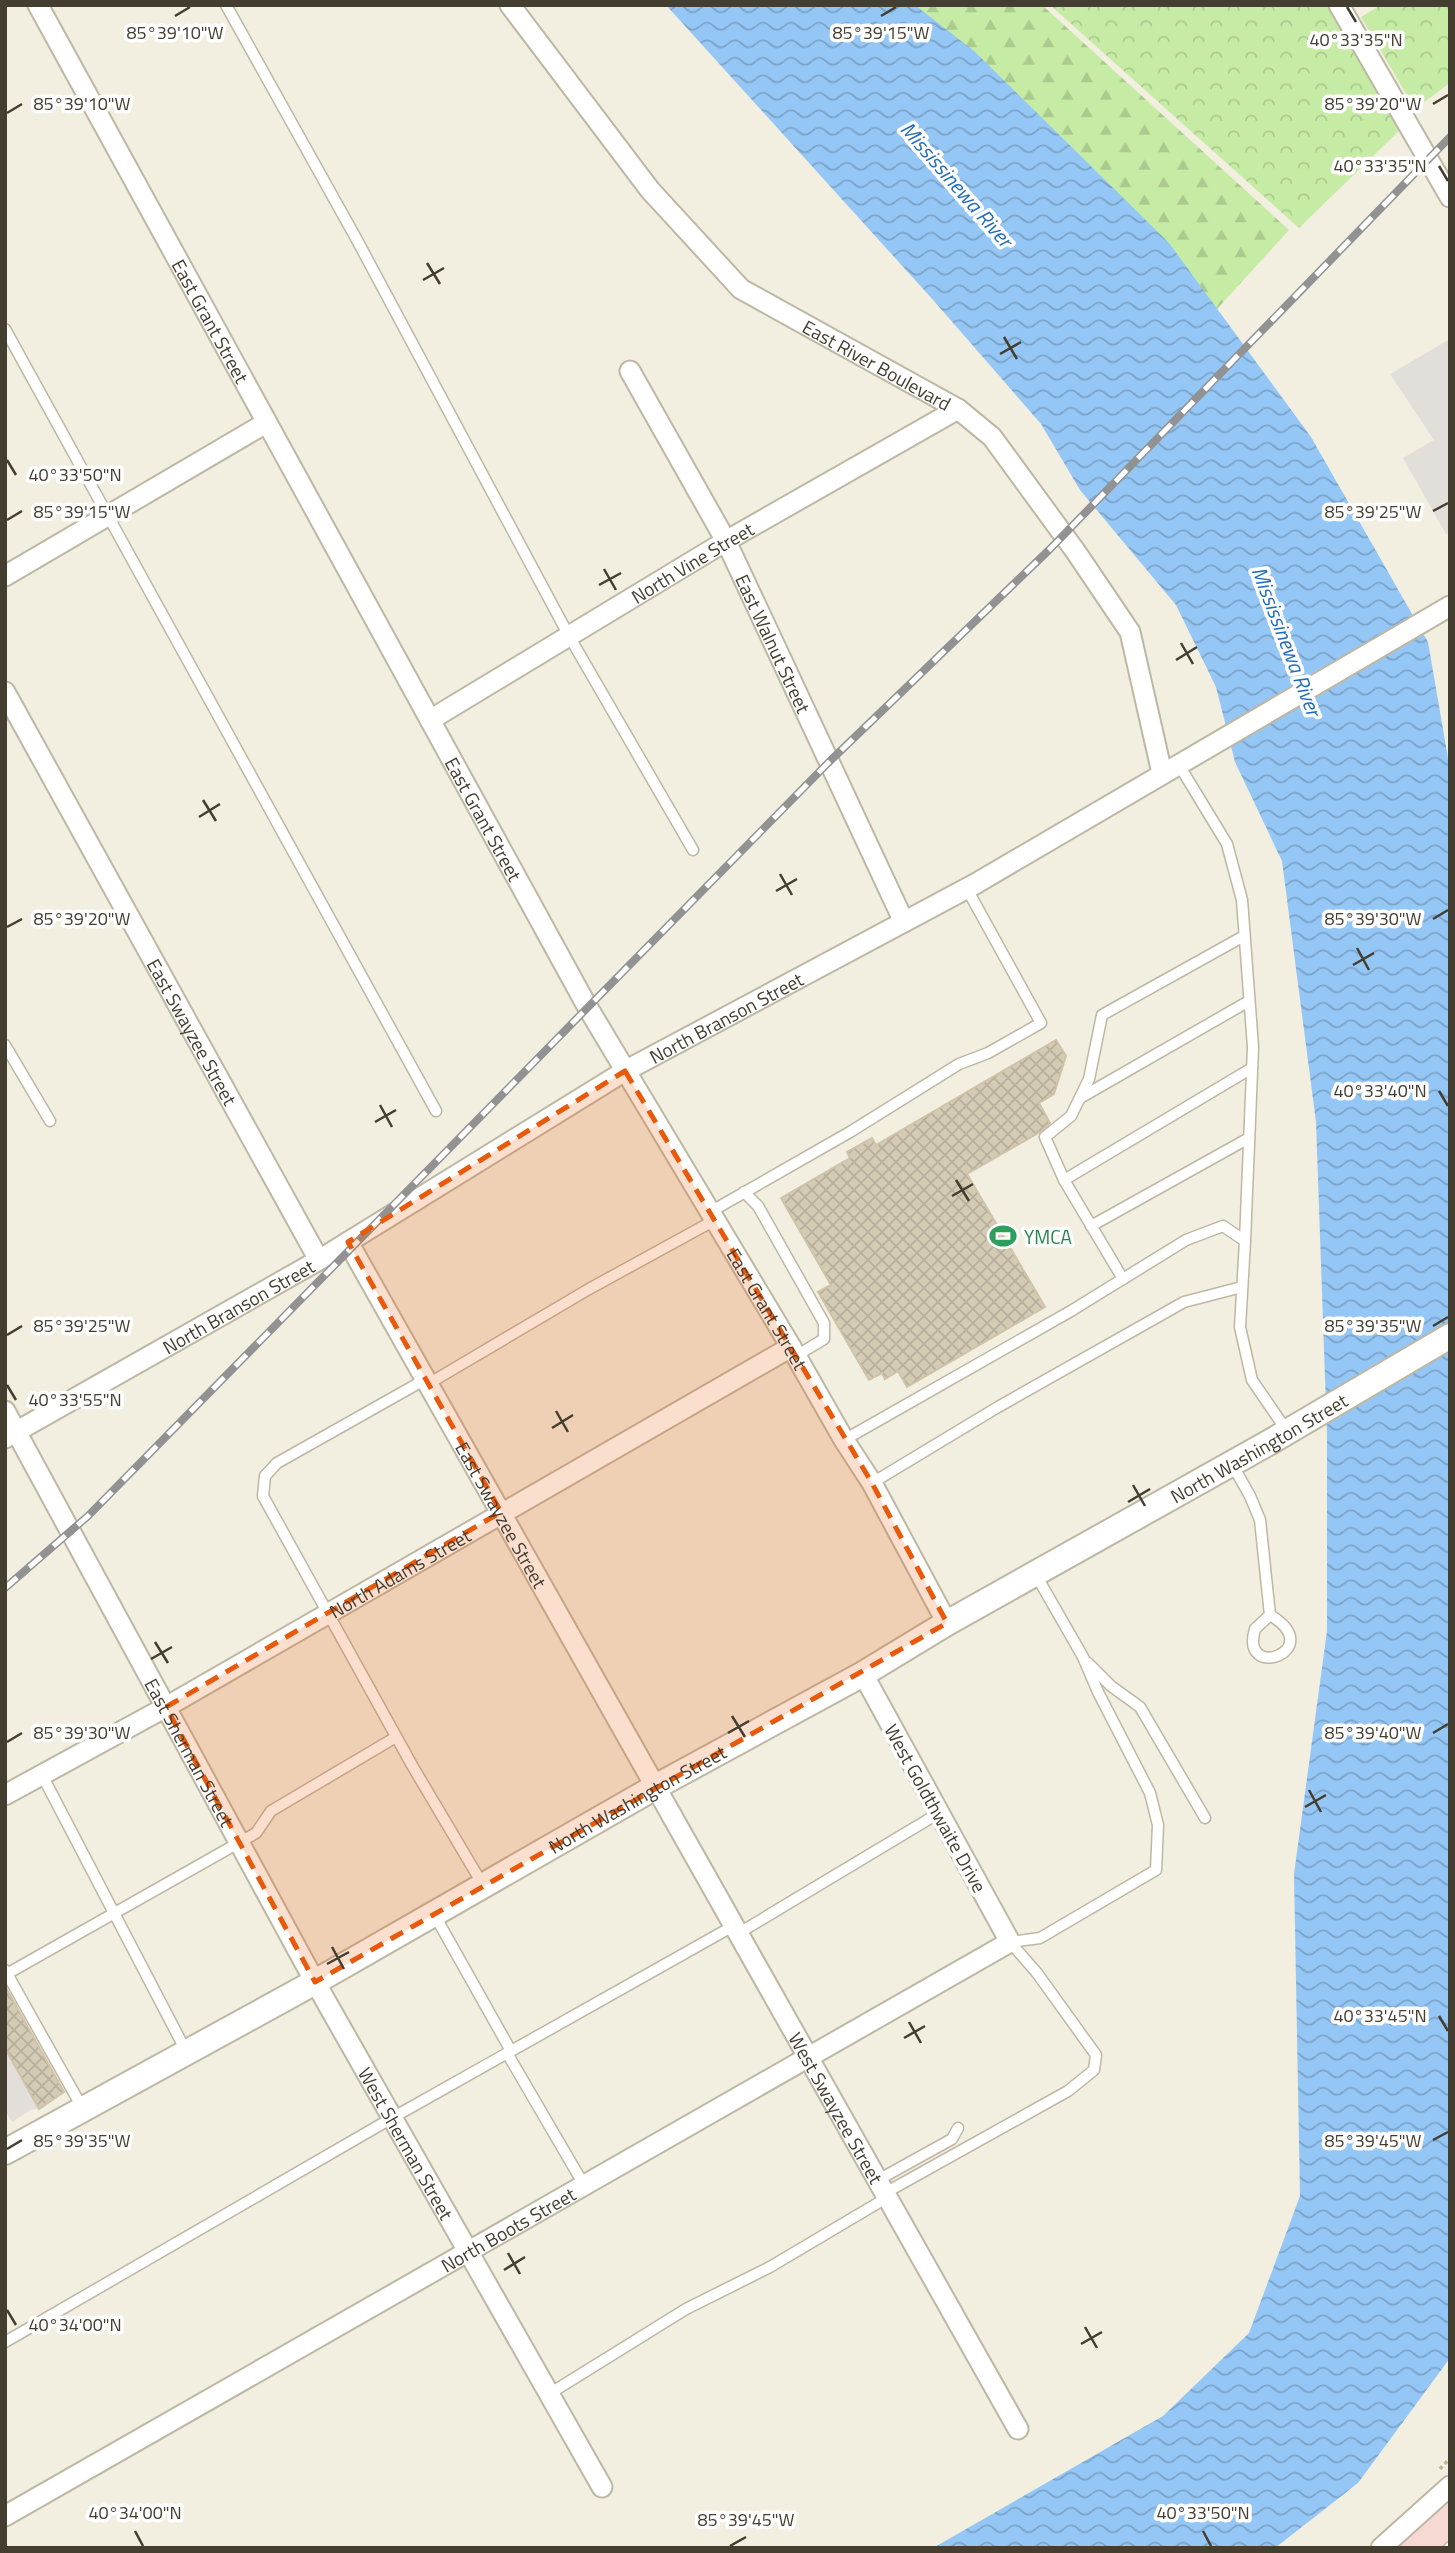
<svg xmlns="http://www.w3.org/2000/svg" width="1455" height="2553" font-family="'Titillium Web',sans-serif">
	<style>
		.medical { fill: #f5d9d2 }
		.forest { fill: url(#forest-firs) }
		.park { fill: url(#park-crowns) }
		.parking { fill: #e2dfda }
		.water { fill: url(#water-waves) }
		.building { fill: url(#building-cross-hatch); stroke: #d0c3a8; stroke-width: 2 }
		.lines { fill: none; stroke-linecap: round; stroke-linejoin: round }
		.service-casing { stroke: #beb7a3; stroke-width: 13 }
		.minor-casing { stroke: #beb7a3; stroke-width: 23 }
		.tertiary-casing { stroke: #beb7a3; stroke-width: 28 }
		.path { stroke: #c1b492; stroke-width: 3.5; stroke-dasharray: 3.5 3.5; stroke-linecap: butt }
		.service { stroke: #fff; stroke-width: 10 }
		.minor { stroke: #fff; stroke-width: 19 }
		.tertiary { stroke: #fff; stroke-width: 24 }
		.rail-casing { stroke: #929292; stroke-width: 8 }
		.rail { stroke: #fff; stroke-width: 5; stroke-dasharray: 16; stroke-linecap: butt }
		.marked { fill: #e8590c; fill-opacity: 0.2; stroke: #e8590c; stroke-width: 5; stroke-dasharray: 14 9; stroke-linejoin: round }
		.ticks { fill: none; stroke: #443e31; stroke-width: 2.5 }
		.labels { text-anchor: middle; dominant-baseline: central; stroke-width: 7; stroke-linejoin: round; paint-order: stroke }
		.street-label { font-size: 19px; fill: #443e31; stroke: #fff }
		.leisure-label { font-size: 19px; fill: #27864d; stroke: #fff; text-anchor: start }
		.water-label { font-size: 21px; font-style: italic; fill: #226db8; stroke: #fff }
		.ticks-label { font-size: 18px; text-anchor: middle; fill: #443e31; stroke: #fff; stroke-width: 7; stroke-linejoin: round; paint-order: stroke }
	</style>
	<defs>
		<pattern id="forest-firs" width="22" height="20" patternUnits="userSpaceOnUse" patternTransform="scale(1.75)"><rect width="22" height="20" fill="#c6eba4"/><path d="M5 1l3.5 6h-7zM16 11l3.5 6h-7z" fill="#abcb8e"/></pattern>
		<pattern id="park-crowns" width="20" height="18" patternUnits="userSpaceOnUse" patternTransform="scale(1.75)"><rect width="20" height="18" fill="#c6eba4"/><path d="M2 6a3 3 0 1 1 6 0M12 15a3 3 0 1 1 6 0" fill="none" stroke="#abcb8e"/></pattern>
		<pattern id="water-waves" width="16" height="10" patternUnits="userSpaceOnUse" patternTransform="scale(1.75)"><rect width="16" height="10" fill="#95c7f6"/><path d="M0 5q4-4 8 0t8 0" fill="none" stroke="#7ba3c8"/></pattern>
		<pattern id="building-cross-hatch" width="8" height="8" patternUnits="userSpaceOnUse" patternTransform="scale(1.75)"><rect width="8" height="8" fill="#d4cbb5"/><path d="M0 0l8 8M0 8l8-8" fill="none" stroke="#b7af9c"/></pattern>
	</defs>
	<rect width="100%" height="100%" fill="#f2eee0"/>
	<polygon class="medical" points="1450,2495 1450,2548 1395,2548"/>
	<polygon class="forest" points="877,5 1042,5 1289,230 1217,309"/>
	<g class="park">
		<polygon points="1050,5 1336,5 1407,123 1299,228"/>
		<polygon points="1381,5 1450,5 1450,83 1415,109 1361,17"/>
	</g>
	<g class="parking">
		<polygon points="1450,339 1450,533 1446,534 1403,458 1434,440 1390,374"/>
		<polygon points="5,2046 41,2108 30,2110 12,2122 5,2110"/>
	</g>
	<polygon class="water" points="666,5 915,5 974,51 1169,243 1311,437 1428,642 1450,770 1450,2358 1358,2483 1275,2548 933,2548 1163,2416 1249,2333 1300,2196 1294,1874 1327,1631 1327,1434 1316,1122 1282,861 1235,762 1216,687 1176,605 1080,490 1041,424 934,301"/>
	<g class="building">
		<polygon points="1056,1040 1066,1056 1054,1094 1039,1103 1050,1123 1040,1132 967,1174 1045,1307 907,1387 898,1371 885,1379 882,1373 869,1380 818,1292 831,1285 781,1198 850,1158 847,1152 872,1138 876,1145"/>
		<polygon points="5,1986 64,2092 39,2109 5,2048"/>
	</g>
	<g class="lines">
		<g class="service-casing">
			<g id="service">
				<polyline points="226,5 357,240 569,636 693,850"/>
				<polyline points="5,329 436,1111"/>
				<polyline points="1179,765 1227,844 1242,900 1253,1047 1245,1241"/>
				<polyline points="5,1045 50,1121"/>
				<polyline points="1080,1098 1249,1001"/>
				<polyline points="1064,1180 1252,1068"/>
				<polyline points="744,1192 758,1206 824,1323 824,1339 796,1356"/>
				<polyline points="710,1212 850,1132 959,1064 988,1053 1041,1023 967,889"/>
				<polyline points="1091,1226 1249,1138"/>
				<polyline points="1123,1279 1064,1180 1045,1137 1071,1116 1089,1079 1102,1015 1244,936"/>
				<polyline points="426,1379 277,1463 265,1476 263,1496 413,1767 483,1885"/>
				<polyline points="428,1384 589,1289 715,1220"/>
				<polyline points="844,1440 1071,1311 1186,1240 1223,1226 1245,1241 1240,1327 1252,1380 1287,1431"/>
				<path d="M 1232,1464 L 1250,1496 L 1260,1520 L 1270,1615 L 1255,1629 C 1239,1683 1329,1650 1270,1615"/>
				<polyline points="872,1483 998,1407 1184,1302 1242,1287"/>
				<polyline points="1088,1663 1111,1686 1140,1707 1205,1818"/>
				<polyline points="42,1775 186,2051"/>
				<polyline points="434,1914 511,2051"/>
				<polyline points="739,1933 939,1813"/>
				<polyline points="1010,1942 1040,1938 1156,1870 1158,1825 1150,1793 1098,1692 1083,1657 1036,1575"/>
				<polyline points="5,1970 83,2109"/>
				<polyline points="5,1975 256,1833 271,1811 396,1737"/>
				<polyline points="507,2053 584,2185"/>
				<polyline points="878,2180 952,2139 958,2128"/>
				<polyline points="885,2193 1068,2091 1094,2070 1096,2055 1037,1973 1010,1942"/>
				<polyline points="5,2342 392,2118 735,1925"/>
				<polyline points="549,2394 686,2309 770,2267 888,2197"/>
				<polyline points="1449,2548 1450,2547"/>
			</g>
		</g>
		<g class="minor-casing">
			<g id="minor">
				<path id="s1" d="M 38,5 L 588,1008 L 791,1347 L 844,1440 L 872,1483 L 947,1623"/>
				<path id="s2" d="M 510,5 L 650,190 L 741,289 L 958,409 L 992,437 L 1076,552 L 1130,632 L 1162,773"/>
				<polyline points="1339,5 1450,197"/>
				<path id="s3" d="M 630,371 L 726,541 L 904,922"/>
				<polyline points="5,576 266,423"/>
				<path id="s4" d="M 5,692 L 319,1260"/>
				<path id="s5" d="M 430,720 L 726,541 L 958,409"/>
				<path id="s6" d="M 348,1242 L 1018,2429"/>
				<path id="s7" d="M 5,1411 L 315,1982 L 602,2487"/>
				<path id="s8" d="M 5,1438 L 319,1260 L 625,1071 L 975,884 L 1450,606"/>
				<path id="s9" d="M 5,1795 L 166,1707 L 791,1347"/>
				<path id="s10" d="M 5,2516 L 1010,1942 L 863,1674"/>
				<polyline points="1381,2548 1450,2486"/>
			</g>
		</g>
		<g class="tertiary-casing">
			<g id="tertiary">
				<path id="s11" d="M 5,2152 L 315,1982 L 657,1786 L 863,1674 L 947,1623 L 1270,1442 L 1450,1336"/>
			</g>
		</g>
		<polyline class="path" points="1440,2469 1450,2458"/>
		<use href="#service" class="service"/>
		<use href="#minor" class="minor"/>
		<use href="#tertiary" class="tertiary"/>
		<g class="rail-casing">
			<polyline id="rail" points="5,1588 88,1516 828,763 1049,550 1450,137"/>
		</g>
		<use href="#rail" class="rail"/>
	</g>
	<path class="marked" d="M 625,1071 L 872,1483 L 947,1623 L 315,1982 L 166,1707 L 501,1512 L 348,1242 Z"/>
	<path class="ticks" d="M 1347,7 L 1356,22M 175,16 L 190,7M 881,16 L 896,7M 1433,104 L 1448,95M 7,113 L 22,104M 1439,166 L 1448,181M 427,263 L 440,284M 423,280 L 444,268M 1004,337 L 1017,359M 1000,354 L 1021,342M 7,460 L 16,475M 1433,511 L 1448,503M 7,520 L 22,511M 604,569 L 616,590M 599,585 L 621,573M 1181,643 L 1193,664M 1176,660 L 1197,647M 203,800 L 216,821M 199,817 L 220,804M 780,874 L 792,895M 776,891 L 797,879M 1433,919 L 1448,910M 7,927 L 22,919M 1357,948 L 1369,970M 1353,965 L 1374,953M 1439,1091 L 1448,1106M 380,1105 L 392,1127M 375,1122 L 396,1110M 956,1180 L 969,1201M 952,1196 L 973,1184M 1433,1326 L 1448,1317M 7,1335 L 22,1326M 7,1385 L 16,1400M 556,1411 L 568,1432M 552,1428 L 573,1415M 1133,1485 L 1145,1506M 1128,1502 L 1150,1489M 155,1642 L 168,1663M 151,1659 L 172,1647M 732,1716 L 745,1737M 728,1733 L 749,1721M 1433,1733 L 1448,1724M 7,1742 L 22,1733M 1309,1790 L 1321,1812M 1305,1807 L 1326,1795M 332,1947 L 344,1969M 327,1964 L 349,1952M 1439,2016 L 1448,2031M 909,2022 L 921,2043M 904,2038 L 925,2026M 1433,2140 L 1448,2132M 7,2149 L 22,2140M 508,2253 L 520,2274M 504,2270 L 525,2257M 7,2310 L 16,2325M 1085,2327 L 1097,2348M 1081,2344 L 1102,2332M 135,2531 L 143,2546M 1203,2531 L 1211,2546M 730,2546 L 746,2537"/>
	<defs>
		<g id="stadium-bare" transform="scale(2.1)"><path d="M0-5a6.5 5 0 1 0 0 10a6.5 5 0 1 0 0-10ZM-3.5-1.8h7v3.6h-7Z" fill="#2e9e5b" stroke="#fff" stroke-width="2.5" paint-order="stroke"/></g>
	</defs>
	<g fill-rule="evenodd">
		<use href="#stadium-bare" x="1003" y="1236"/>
	</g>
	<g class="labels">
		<g class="street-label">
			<text stroke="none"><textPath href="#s1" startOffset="360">East Grant Street</textPath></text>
			<text stroke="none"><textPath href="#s2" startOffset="522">East River Boulevard</textPath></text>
			<text stroke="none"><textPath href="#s5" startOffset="306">North Vine Street</textPath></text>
			<text stroke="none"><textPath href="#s3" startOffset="308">East Walnut Street</textPath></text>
			<text stroke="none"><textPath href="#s1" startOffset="928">East Grant Street</textPath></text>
			<text stroke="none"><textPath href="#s8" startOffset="835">North Branson Street</textPath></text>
			<text stroke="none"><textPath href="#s4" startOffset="388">East Swayzee Street</textPath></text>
			<text stroke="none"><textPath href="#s8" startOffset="268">North Branson Street</textPath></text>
			<text stroke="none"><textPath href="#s1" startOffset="1494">East Grant Street</textPath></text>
			<text stroke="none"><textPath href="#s11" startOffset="1438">North Washington Street</textPath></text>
			<text stroke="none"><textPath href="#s6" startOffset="313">East Swayzee Street</textPath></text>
			<text stroke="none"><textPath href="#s9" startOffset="453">North Adams Street</textPath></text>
			<text stroke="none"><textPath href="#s7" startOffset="388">East Sherman Street</textPath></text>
			<text stroke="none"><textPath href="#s11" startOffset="724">North Washington Street</textPath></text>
			<text transform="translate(936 1808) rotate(61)">West Goldthwaite Drive</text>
			<text stroke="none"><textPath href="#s6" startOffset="994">West Swayzee Street</textPath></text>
			<text stroke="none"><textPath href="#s7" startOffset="835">West Sherman Street</textPath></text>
			<text stroke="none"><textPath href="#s10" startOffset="579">North Boots Street</textPath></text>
		</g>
		<g class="leisure-label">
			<text x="1024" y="1236">YMCA</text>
		</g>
		<g class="water-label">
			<text transform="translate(957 184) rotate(49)">Mississinewa River</text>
			<text transform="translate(1287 641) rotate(69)">Mississinewa River</text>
		</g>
	</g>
	<g class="ticks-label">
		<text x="881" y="39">85°39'15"W</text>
		<text x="175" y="39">85°39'10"W</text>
		<text x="1356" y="46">40°33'35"N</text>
		<text x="82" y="110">85°39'10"W</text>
		<text x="1373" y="110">85°39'20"W</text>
		<text x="1380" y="172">40°33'35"N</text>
		<text x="75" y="481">40°33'50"N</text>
		<text x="82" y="518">85°39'15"W</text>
		<text x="1373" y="518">85°39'25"W</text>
		<text x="82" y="925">85°39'20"W</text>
		<text x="1373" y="925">85°39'30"W</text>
		<text x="1380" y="1097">40°33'40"N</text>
		<text x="82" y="1332">85°39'25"W</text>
		<text x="1373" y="1332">85°39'35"W</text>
		<text x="75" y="1406">40°33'55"N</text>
		<text x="82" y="1739">85°39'30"W</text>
		<text x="1373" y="1739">85°39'40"W</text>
		<text x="1380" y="2022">40°33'45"N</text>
		<text x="82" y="2147">85°39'35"W</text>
		<text x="1373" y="2147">85°39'45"W</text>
		<text x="75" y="2331">40°34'00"N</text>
		<text x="135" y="2519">40°34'00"N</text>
		<text x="1203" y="2519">40°33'50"N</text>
		<text x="746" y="2526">85°39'45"W</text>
	</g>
	<rect width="1455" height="2553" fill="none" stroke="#443e31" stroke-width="14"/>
</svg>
